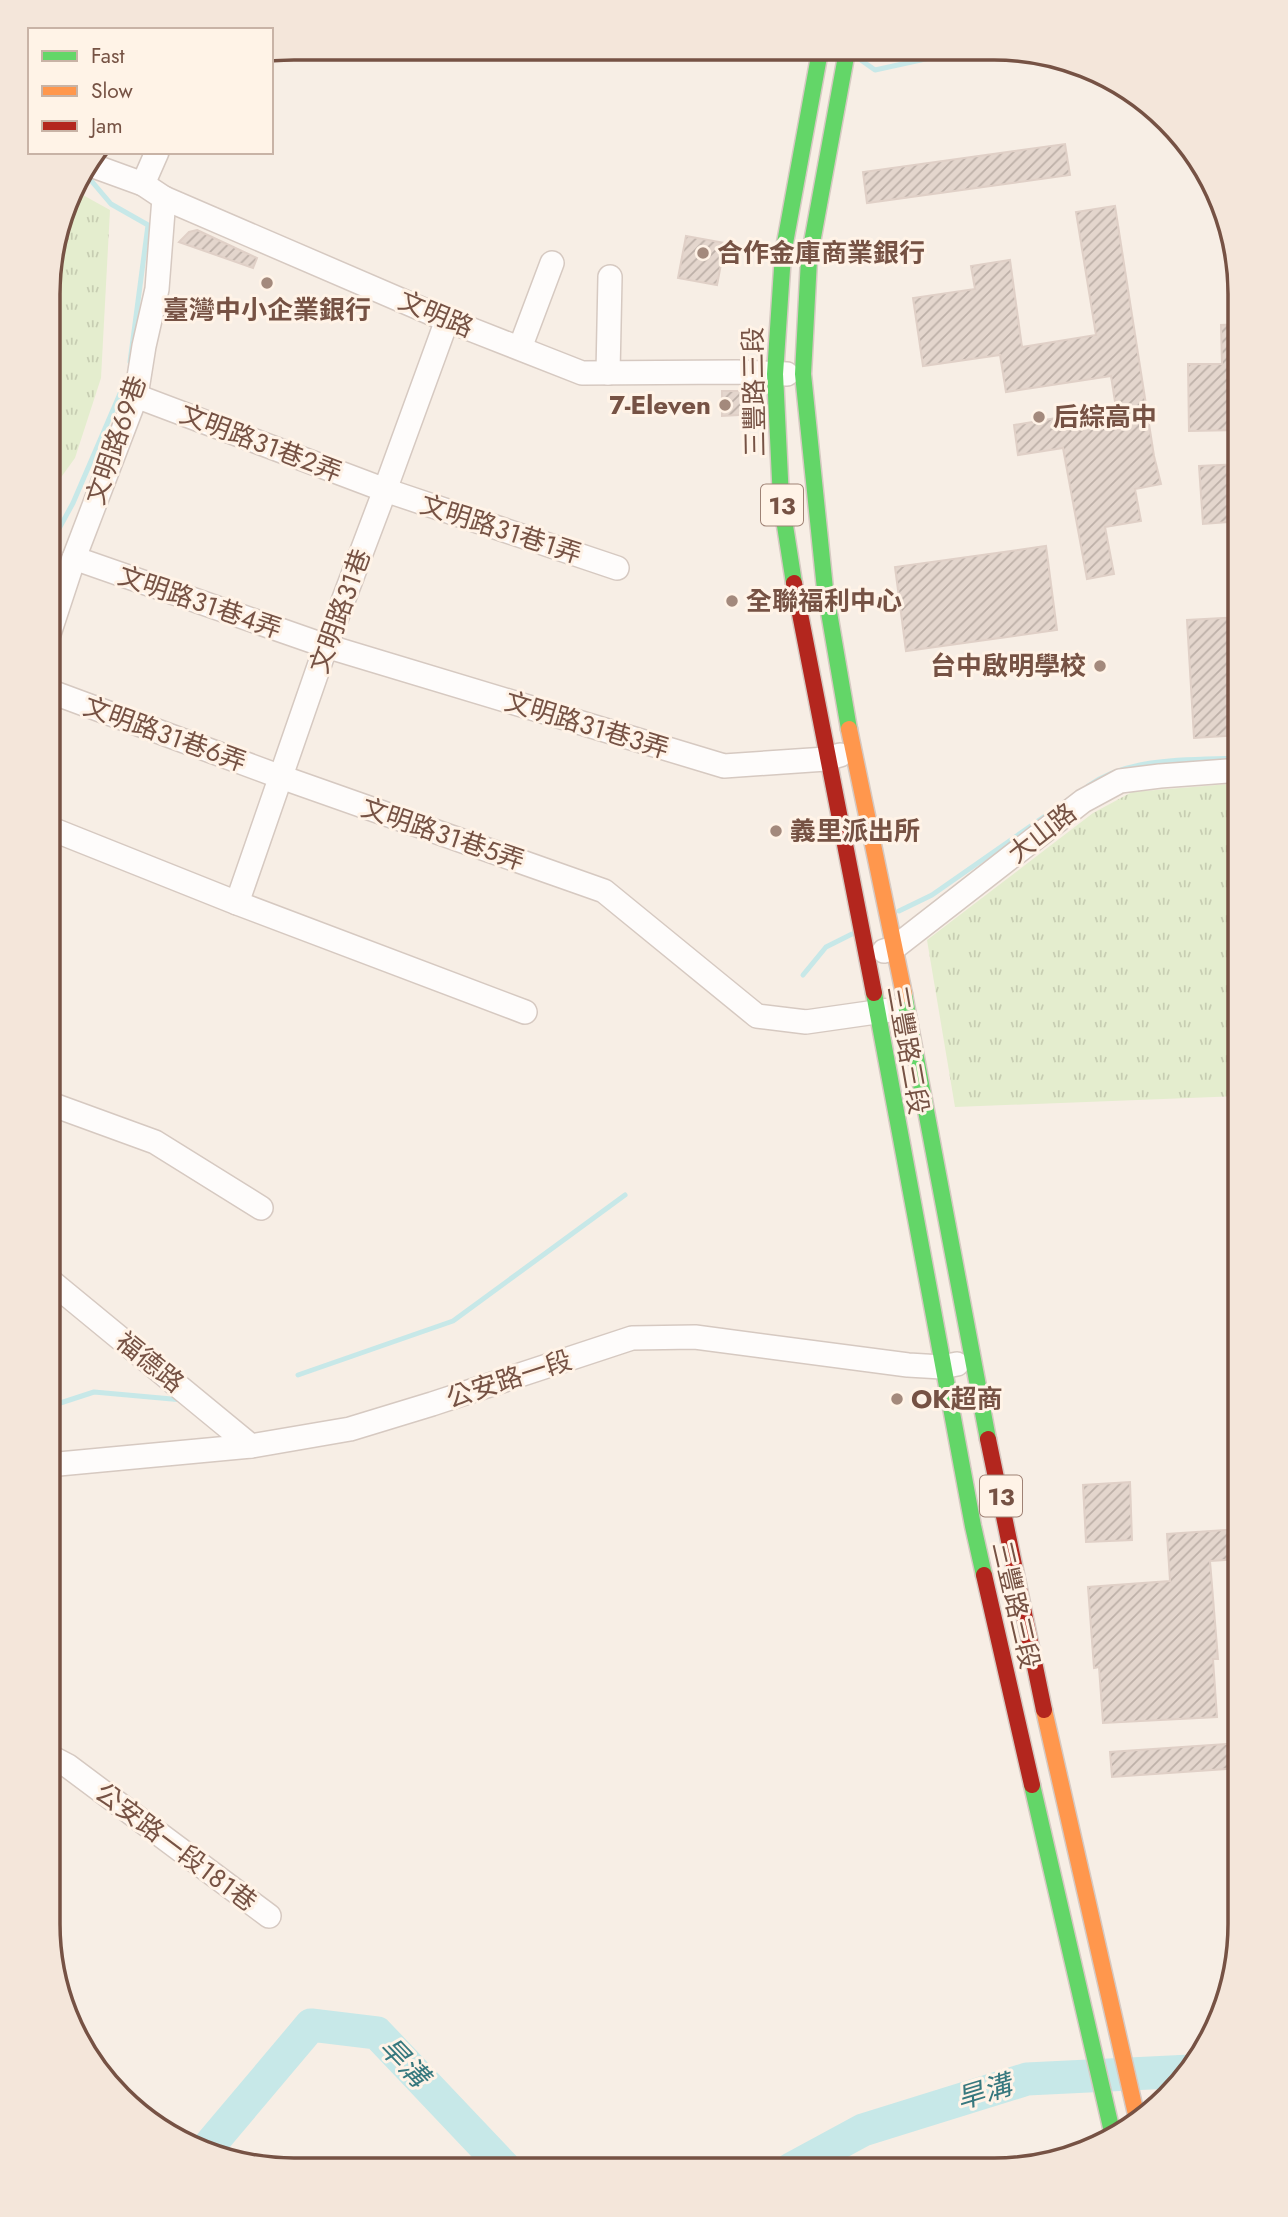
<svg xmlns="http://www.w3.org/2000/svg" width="1288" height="2217" font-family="Jost,'Noto Sans TC',sans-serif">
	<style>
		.grass { fill: url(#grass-tufts) }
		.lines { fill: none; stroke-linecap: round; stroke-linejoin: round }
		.stream { stroke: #c7e8e8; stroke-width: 5 }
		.river { stroke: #c7e8e8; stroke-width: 33 }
		.building { fill: url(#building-hatch); stroke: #e0d0c7; stroke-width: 2 }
		.street-casing { stroke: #d6c9c1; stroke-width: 26 }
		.fast-casing { stroke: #d6c9c2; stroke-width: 19 }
		.slow-casing { stroke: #d6c9c2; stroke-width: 19 }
		.jam-casing { stroke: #d6c9c2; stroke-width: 19 }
		.street { stroke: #fefcfb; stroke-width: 23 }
		.fast { stroke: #63d668; stroke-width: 16 }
		.slow { stroke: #ff974d; stroke-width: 16 }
		.jam { stroke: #b3261e; stroke-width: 16 }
		.poi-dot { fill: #a3897c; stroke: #fff3e7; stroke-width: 2.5 }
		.labels { text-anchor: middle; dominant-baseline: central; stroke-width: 6; stroke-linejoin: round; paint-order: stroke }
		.shield { fill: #fff3e7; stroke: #9f8275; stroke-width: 2 }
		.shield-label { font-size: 24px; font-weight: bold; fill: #765244 }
		.poi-label { font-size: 26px; font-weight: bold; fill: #765244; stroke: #fff3e7; text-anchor: start }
		.street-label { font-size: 26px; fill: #765244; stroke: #fff3e7 }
		.water-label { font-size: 28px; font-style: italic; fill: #37787e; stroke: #fff3e7 }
		.rim { fill: none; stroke: #765244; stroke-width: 3.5 }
	</style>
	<defs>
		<pattern id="grass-tufts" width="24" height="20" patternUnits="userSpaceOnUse" patternTransform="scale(1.75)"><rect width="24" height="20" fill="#e4edce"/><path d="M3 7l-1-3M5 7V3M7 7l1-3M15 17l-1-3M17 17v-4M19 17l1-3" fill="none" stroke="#c7cdb2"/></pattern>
		<pattern id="building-hatch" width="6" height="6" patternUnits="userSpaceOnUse" patternTransform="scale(1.75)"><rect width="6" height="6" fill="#e4d6cd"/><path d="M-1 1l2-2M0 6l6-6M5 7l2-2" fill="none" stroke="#bdb0a8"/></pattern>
	</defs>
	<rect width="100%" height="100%" fill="#f7eee5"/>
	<g class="grass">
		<polygon points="72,189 110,210 101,378 75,458 49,494 49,262"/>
		<polygon points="1241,783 1240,1096 955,1107 927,940 1093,813 1132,792"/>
	</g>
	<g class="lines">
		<g class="stream">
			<polyline points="858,58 875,70 939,56 941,51"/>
			<polyline points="83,171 111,204 148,225 130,362"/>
			<polyline points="49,547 73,503 128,375"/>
			<path d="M 1088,786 C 1131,756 1190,760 1241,758"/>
			<polyline points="899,911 932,895 1048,814"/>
			<polyline points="803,975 826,947 852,934"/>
			<polyline points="298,1375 453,1321 625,1195"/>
			<polyline points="48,1407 94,1392 183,1400"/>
		</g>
		<g class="river">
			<polyline points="204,2152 311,2025 377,2033 505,2168"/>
			<polyline points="791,2169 863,2130 1027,2079 1191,2071"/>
		</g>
	</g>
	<g class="building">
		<polygon points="1065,144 1070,175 867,203 863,172"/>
		<polygon points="1115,206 1154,456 1161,484 1135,489 1141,521 1105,527 1114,574 1087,579 1063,448 1018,455 1014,425 1116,408 1111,376 1006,392 1000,355 923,366 913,298 975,289 971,266 1010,260 1022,347 1096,335 1076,212"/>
		<polygon points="197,230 257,258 253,268 179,242 189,232"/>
		<polygon points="686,236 725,243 717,285 678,278"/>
		<polygon points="1241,324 1241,430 1189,431 1188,364 1222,364 1221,325"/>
		<polygon points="722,391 740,391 748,393 756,401 757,414 722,416"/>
		<polygon points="1241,464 1241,521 1203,524 1199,466"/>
		<polygon points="1046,546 1057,630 906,651 895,567"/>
		<polygon points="1241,617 1241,735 1194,738 1187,620"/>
		<polygon points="1130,1482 1132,1540 1086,1542 1083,1485"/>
		<polygon points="1240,1529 1240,1559 1210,1561 1218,1659 1213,1659 1217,1717 1103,1723 1099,1667 1094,1668 1088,1587 1170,1581 1167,1534"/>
		<polygon points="1240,1743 1240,1768 1112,1777 1110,1752"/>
	</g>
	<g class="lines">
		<g class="street-casing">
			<g id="street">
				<polyline points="88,164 143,184 164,198 447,320 582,373 737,372 787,374"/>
				<polyline points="143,184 157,152"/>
				<polyline points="520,348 552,263"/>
				<polyline points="608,373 610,277"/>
				<polyline points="136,396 385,490 617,568"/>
				<polyline points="74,558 326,646 724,766 826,759 840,755"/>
				<polyline points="49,634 74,558 136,396 144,346 157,289 164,198"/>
				<polyline points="49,691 281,777 604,891 757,1016 806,1022 890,1010"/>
				<polyline points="49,828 237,903 525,1012"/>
				<polyline points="237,903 326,646 385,490 447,320"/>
				<polyline points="884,951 894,948 1083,801 1120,781 1160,776 1241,770"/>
				<polyline points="48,1103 155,1142 261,1208"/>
				<polyline points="48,1279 251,1446"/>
				<polyline points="48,1465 251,1446 350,1429 432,1404 632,1338 695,1337 908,1365 942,1367 957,1364"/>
				<polyline points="47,1755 68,1766 269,1916"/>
			</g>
		</g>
		<g class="fast-casing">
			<g id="fast">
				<polyline points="847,51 809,259 803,374 825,589 849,729"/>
				<polyline points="794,583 781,500 775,374 783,254 820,51"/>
				<polyline points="874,993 973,1526 984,1575"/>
				<polyline points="904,994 988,1439"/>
				<polyline points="1032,1785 1113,2136"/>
			</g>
		</g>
		<g class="slow-casing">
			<g id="slow">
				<polyline points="849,729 904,994"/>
				<polyline points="1044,1710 1138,2123"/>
			</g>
		</g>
		<g class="jam-casing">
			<g id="jam">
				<polyline points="794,583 874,993"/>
				<polyline points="988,1439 1044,1710"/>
				<polyline points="984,1575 1032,1785"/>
			</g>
		</g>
		<use href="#street" class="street"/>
		<use href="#fast" class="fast"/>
		<use href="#slow" class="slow"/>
		<use href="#jam" class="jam"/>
	</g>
	<g class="poi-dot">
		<circle cx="703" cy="253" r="7"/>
		<circle cx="267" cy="283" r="7"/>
		<circle cx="725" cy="405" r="7"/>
		<circle cx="1039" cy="417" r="7"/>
		<circle cx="732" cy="601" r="7"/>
		<circle cx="1100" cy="666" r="7"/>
		<circle cx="776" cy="831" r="7"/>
		<circle cx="897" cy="1399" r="7"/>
	</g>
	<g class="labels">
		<g class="shield">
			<rect x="761" y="484.5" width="42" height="41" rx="5"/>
			<rect x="980" y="1475.5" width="42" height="41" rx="5"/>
		</g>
		<g class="shield-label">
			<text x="782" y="505">13</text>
			<text x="1001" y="1496">13</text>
		</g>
		<g class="poi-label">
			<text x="717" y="253">合作金庫商業銀行</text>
			<text x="267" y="310" text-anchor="middle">臺灣中小企業銀行</text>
			<text x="711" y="405" text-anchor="end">7-Eleven</text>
			<text x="1053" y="417">后綜高中</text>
			<text x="746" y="601">全聯福利中心</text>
			<text x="1086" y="666" text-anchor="end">台中啟明學校</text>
			<text x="790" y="831">義里派出所</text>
			<text x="911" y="1399">OK超商</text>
		</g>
		<g class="street-label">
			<text transform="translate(436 314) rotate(23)">文明路</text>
			<text transform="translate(754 392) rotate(-91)">三豐路三段</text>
			<text transform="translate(116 440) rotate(-71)">文明路69巷</text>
			<text transform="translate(261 443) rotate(21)">文明路31巷2弄</text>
			<text transform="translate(501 529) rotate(18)">文明路31巷1弄</text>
			<text transform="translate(200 602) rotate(19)">文明路31巷4弄</text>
			<text transform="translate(340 611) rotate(-70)">文明路31巷</text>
			<text transform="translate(587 725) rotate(17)">文明路31巷3弄</text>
			<text transform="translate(165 734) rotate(20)">文明路31巷6弄</text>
			<text transform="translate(1042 833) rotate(-38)">大山路</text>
			<text transform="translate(443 834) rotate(19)">文明路31巷5弄</text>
			<text transform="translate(908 1050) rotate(80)">三豐路三段</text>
			<text transform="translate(150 1362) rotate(39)">福德路</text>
			<text transform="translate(509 1379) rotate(-18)">公安路一段</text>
			<text transform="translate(1016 1605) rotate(77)">三豐路三段</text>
			<text transform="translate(176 1847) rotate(37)">公安路一段181巷</text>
		</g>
		<g class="water-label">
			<text transform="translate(404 2062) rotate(46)">旱溝</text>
			<text transform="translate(984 2092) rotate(-17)">旱溝</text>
		</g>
	</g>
	<path d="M0 0H1288V2217H0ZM294 60H994A234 234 0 0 1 1228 294V1924A234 234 0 0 1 994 2158H294A234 234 0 0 1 60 1924V294A234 234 0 0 1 294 60Z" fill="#f4e6da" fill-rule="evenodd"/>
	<path class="rim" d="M294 60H994A234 234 0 0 1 1228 294V1924A234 234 0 0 1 994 2158H294A234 234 0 0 1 60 1924V294A234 234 0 0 1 294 60Z"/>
	<rect x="28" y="28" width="245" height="126" fill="#fff3e7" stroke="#c8b3a6" stroke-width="2"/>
	<rect x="42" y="51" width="35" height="10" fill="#63d668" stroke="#c8b3a6" stroke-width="2"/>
	<text x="91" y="63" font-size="21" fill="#765244">Fast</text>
	<rect x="42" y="86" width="35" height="10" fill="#ff974d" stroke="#c8b3a6" stroke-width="2"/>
	<text x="91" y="98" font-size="21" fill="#765244">Slow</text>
	<rect x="42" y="121" width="35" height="10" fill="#b3261e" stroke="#c8b3a6" stroke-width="2"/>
	<text x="91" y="133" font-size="21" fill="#765244">Jam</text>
</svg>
